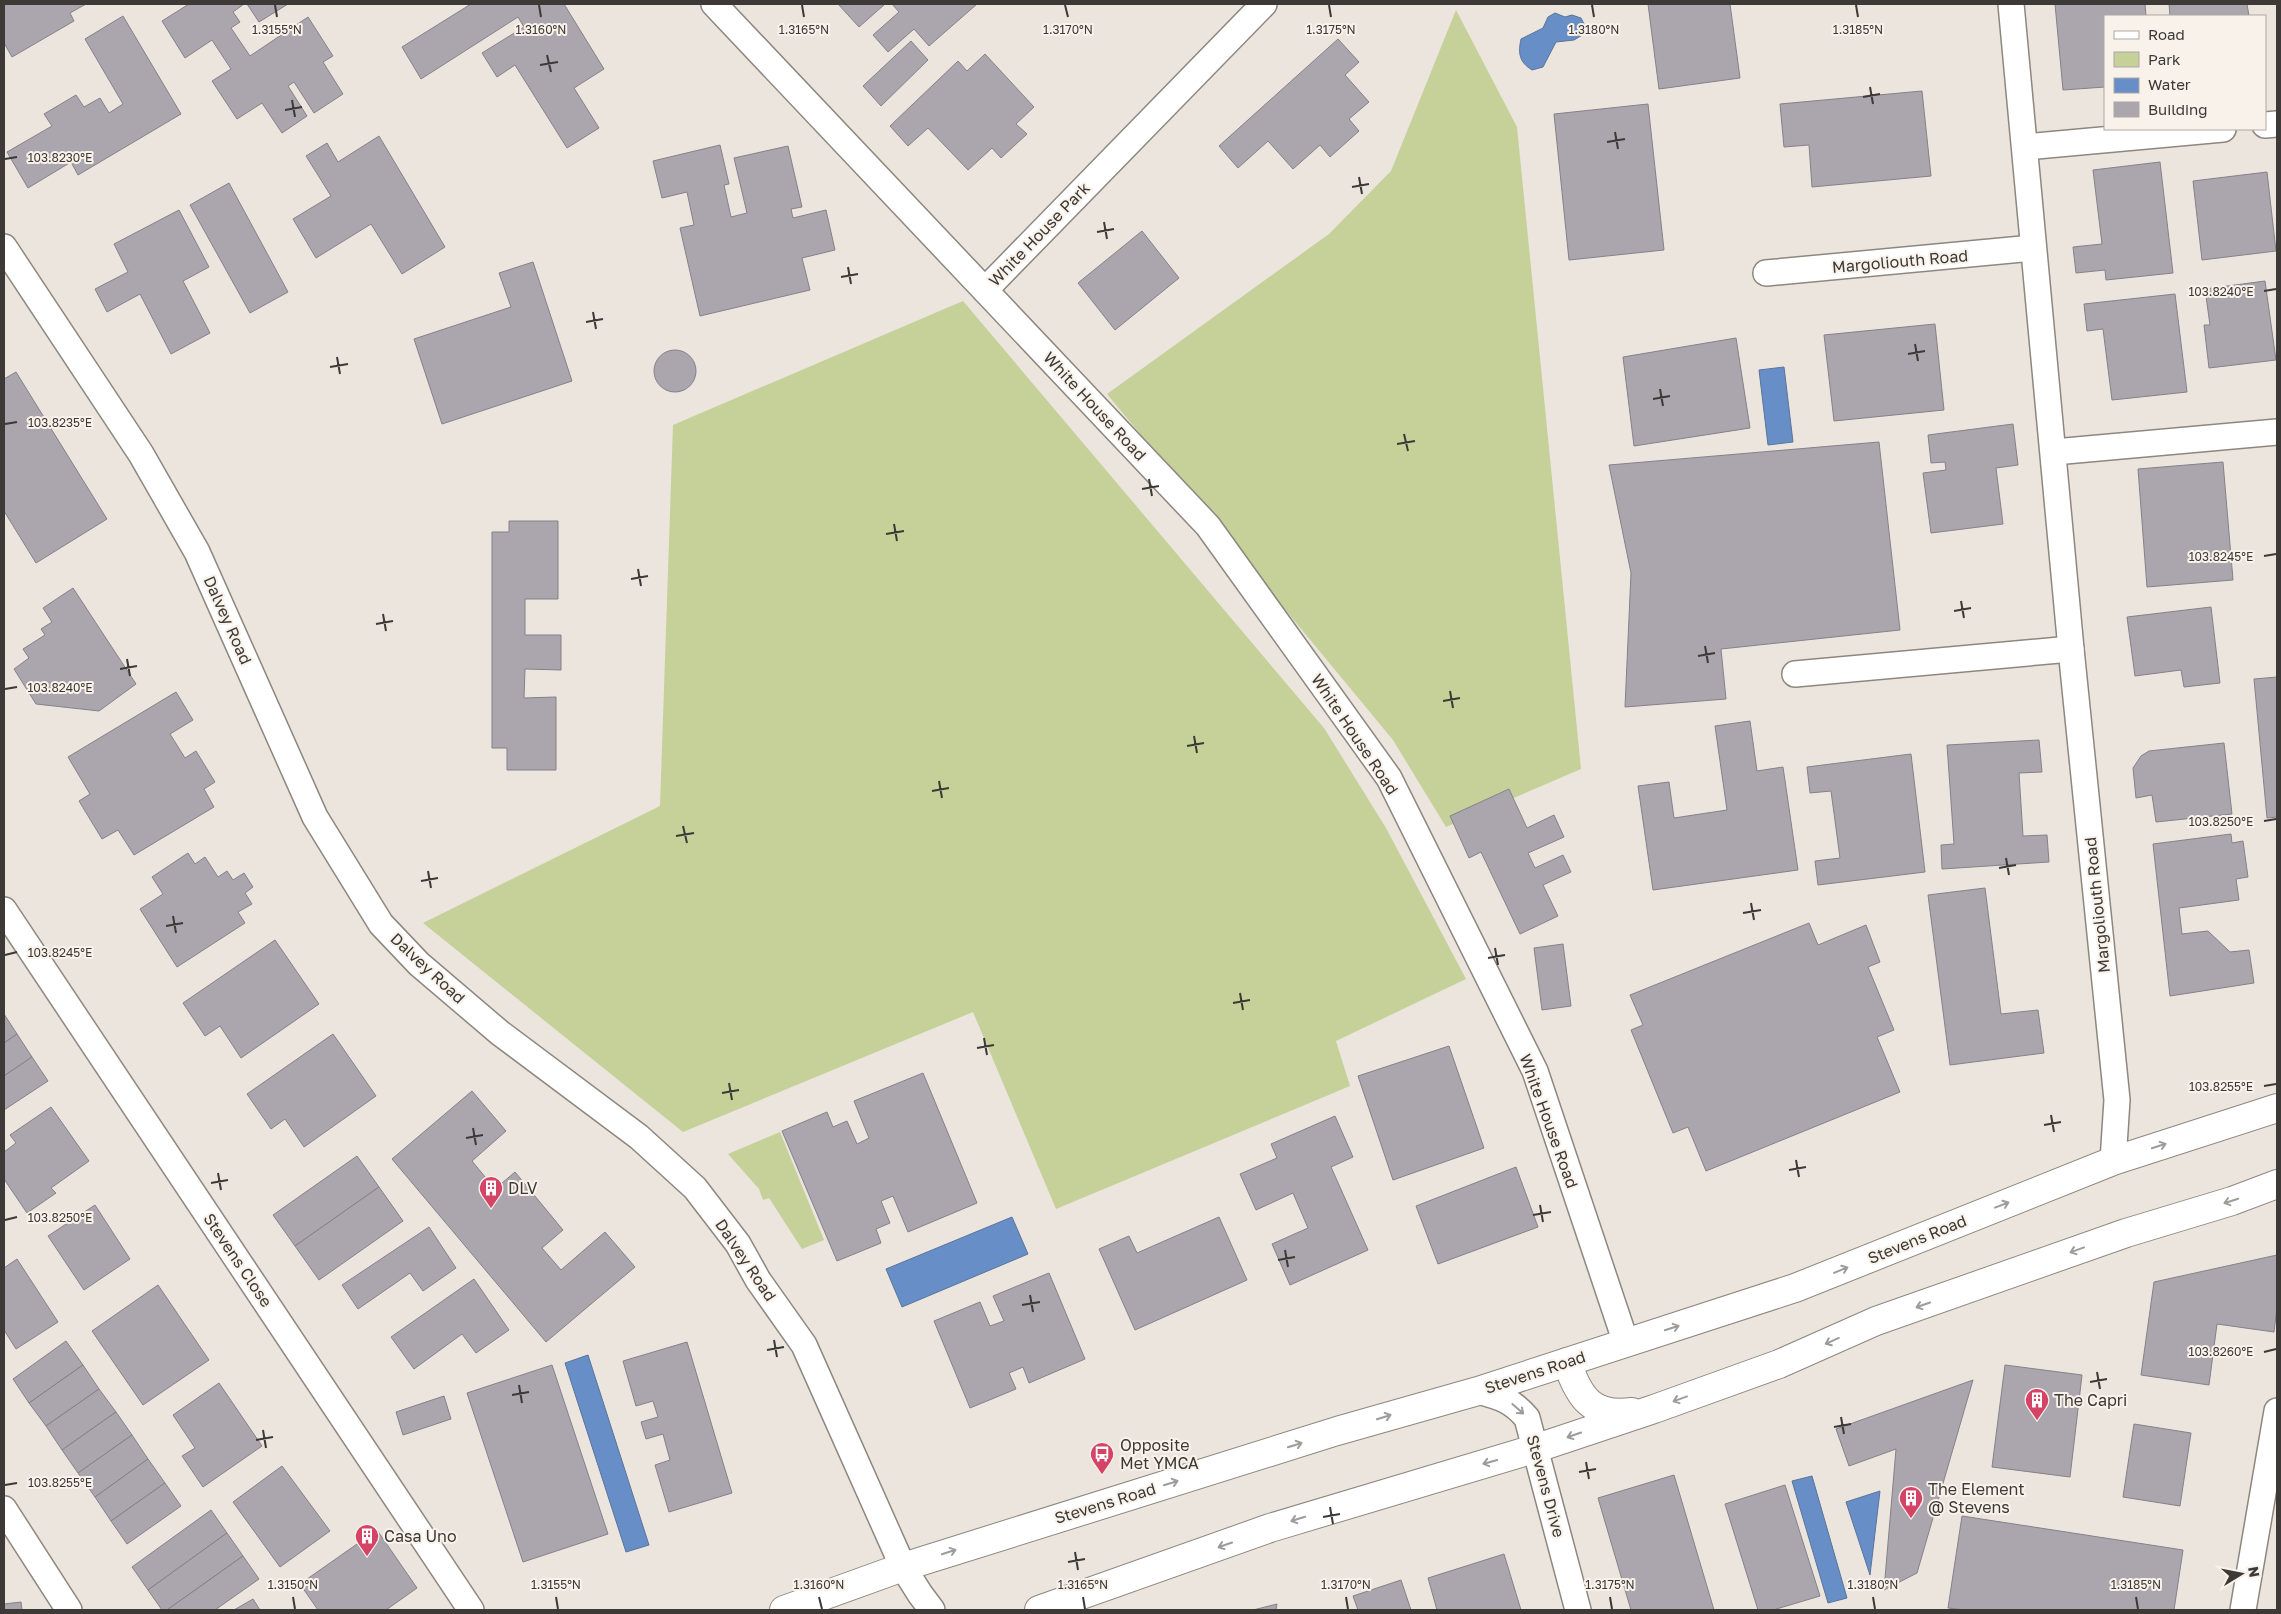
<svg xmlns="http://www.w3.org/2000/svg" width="2281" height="1614" font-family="'Golos Text',sans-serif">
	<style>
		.green { fill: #c5d199 }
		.water { fill: #678ec6; stroke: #5a749b }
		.building { fill: #aba6ae; stroke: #858189 }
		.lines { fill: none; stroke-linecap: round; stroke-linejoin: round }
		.street-casing { stroke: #8d877f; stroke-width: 28 }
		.secondary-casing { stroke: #8d877f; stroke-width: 30 }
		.street { stroke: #fff; stroke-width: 25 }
		.secondary { stroke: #fff; stroke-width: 28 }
		.oneway { stroke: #9e9c9a }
		.ticks { fill: none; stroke: #3c3936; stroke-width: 2 }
		.labels { text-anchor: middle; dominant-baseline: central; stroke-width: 4; stroke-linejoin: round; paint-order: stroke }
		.street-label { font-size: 16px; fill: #3c3936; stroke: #f9f2ea }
		.poi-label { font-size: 16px; fill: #3c3936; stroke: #f9f2ea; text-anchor: start }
		.ticks-label { font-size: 12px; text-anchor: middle; fill: #3c3936; stroke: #f9f2ea; stroke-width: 4; stroke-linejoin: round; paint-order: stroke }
	</style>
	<rect width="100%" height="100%" fill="#ebe5dd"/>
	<g class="green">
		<polygon points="1456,10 1517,127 1581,769 1446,827 1393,740 1107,394 1329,234 1391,171"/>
		<polygon points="963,301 1324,728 1386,828 1466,979 1336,1041 1350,1086 1056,1209 973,1012 683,1132 423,923 660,806 673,425"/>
		<polygon points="780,1132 824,1240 802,1249 769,1198 763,1200 759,1189 728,1154"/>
	</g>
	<g class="water">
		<path d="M 1555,13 L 1565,17 L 1572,15 L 1581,18 L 1585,26 L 1584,34 L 1574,40 L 1556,42 L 1543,67 L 1532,70 C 1519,62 1518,53 1521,39 L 1543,28 L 1548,17 Z"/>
		<polygon points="1784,367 1793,442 1768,445 1759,370"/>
		<polygon points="1012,1217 1028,1254 902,1307 886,1269"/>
		<polygon points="588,1355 649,1545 626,1552 565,1363"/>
		<polygon points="1812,1476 1847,1598 1828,1603 1792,1481"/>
		<polygon points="1880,1491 1870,1575 1846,1502"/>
	</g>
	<g class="building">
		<polygon points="4,4 86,4 70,13 74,21 12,57 4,43"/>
		<polygon points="189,4 244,4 233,12 240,22 231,28 250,56 308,17 333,56 323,62 343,94 314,113 294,82 288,86 307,116 282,133 262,103 237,119 212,81 231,69 212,40 185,58 162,21"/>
		<polygon points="247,4 288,4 259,22"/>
		<polygon points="471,4 564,4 604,69 574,88 599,128 567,148 515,65 497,77 482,53 524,27 518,17 421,79 402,47"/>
		<polygon points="838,4 885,4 859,27"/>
		<polygon points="892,4 977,4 929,46 914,29 888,52 873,35 899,12"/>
		<polygon points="1648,4 1730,4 1740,78 1659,89"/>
		<polygon points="2055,4 2145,4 2146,16 2105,16 2105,87 2063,90"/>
		<polygon points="2169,4 2247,4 2249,16 2170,16"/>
		<polygon points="123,16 181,114 78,175 71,162 28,188 7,152 52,126 44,114 76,95 84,107 100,98 109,113 123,104 85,39"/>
		<polygon points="1338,39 1359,62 1345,75 1369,102 1349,119 1359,131 1330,157 1320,145 1293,169 1268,141 1238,168 1219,146"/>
		<polygon points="911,41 928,60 881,106 863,86"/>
		<polygon points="985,54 1034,107 1016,124 1027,134 1001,158 992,148 968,170 928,128 908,146 890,126 958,61 967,71"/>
		<polygon points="1922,91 1931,176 1812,187 1809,145 1784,147 1780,104"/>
		<polygon points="1648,104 1664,250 1569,260 1554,114"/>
		<polygon points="379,136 445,247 402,274 371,224 316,258 293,219 331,196 306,156 327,143 338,162"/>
		<polygon points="720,145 729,184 724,185 731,217 747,213 734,158 788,146 802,207 791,209 793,218 826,210 835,250 802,258 810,290 700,316 680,228 694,225 687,192 662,198 653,161"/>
		<polygon points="2160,162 2173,273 2106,280 2105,270 2076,273 2073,247 2102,244 2093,170"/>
		<polygon points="2267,172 2276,251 2202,260 2193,181"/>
		<polygon points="229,183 288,292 250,313 190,205"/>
		<polygon points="179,210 209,267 183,281 210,333 171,354 140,294 107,312 95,289 128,272 114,244"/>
		<polygon points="1142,231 1179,278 1115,330 1078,283"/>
		<polygon points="533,262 572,381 442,424 414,339 511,307 499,273"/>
		<polygon points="2265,281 2276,360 2209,368 2204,325 2210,325 2205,289"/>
		<polygon points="2175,294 2187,392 2112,400 2103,329 2087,331 2084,304"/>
		<polygon points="1935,324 1944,410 1834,421 1824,335"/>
		<polygon points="1736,338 1750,428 1634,446 1623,357"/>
		<circle cx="675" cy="371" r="21"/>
		<polygon points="16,372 107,519 36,563 4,511 4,379"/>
		<polygon points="2013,424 2018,465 1996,468 2003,524 1931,533 1923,473 1946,470 1945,462 1931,463 1928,435"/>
		<polygon points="1879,442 1900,630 1721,649 1726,699 1625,707 1631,573 1609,465"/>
		<polygon points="2223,462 2233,580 2147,587 2138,469"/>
		<polygon points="509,521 558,521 558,599 525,599 525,635 561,635 561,670 525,669 524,698 556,697 556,770 507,770 507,748 492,748 492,532 509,532"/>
		<polygon points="73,588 136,684 99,711 36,704 14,669 29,658 23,649 45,635 41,629 52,622 43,608"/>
		<polygon points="2211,607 2220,683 2184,687 2181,670 2135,676 2127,617"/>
		<polygon points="2277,677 2277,817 2267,818 2254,679"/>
		<polygon points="176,692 193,720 170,734 185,758 196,751 215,782 204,789 214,807 134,855 118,830 102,839 79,801 90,794 68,757"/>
		<polygon points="1750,721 1757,771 1783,767 1798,870 1653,890 1638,786 1669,782 1674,818 1727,810 1715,726"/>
		<polygon points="2039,740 2042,772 2019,773 2023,836 2047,835 2049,862 1942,869 1941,845 1954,844 1947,745"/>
		<polygon points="2224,743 2232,814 2156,822 2152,795 2136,798 2133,768 2141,756 2149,751"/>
		<polygon points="1911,754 1925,872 1818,885 1815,861 1840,858 1831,791 1810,793 1807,767"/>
		<polygon points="1509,789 1527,828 1554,815 1564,837 1528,853 1535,868 1563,855 1571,872 1543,885 1558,916 1520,934 1481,852 1469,858 1450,816"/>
		<polygon points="2231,834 2232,843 2243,841 2248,877 2236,879 2239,900 2179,908 2182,934 2208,931 2230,952 2249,950 2254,983 2170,996 2153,844"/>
		<polygon points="188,853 195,864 205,857 218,877 227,871 233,880 244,873 253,887 245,893 252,904 238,912 245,923 177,967 140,909 163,894 152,877"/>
		<polygon points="1985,888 2001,1014 2038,1010 2044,1053 1950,1065 1928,895"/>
		<polygon points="1809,923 1818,945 1866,925 1880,962 1868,967 1894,1030 1877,1037 1900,1092 1706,1171 1688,1127 1673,1133 1631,1030 1643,1025 1630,995"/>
		<polygon points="275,940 319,1004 241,1058 220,1026 205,1036 183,1003"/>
		<polygon points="1563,944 1571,1006 1542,1010 1534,948"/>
		<polygon points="4,1014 17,1034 4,1043"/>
		<polygon points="17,1034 32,1057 4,1076 4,1043"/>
		<polygon points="333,1034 376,1096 304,1147 285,1119 271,1129 247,1094"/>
		<polygon points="1449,1046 1484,1148 1393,1180 1358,1076"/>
		<polygon points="32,1057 48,1081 4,1110 4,1076"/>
		<polygon points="923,1073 977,1203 908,1232 893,1196 881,1201 890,1223 876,1229 881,1243 837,1261 782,1131 827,1112 833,1127 847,1121 857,1144 869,1138 854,1101"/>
		<polygon points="472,1091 506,1131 472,1161 495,1189 515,1172 563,1230 542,1248 561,1270 605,1232 635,1267 546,1342 392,1159"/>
		<polygon points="51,1107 89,1161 51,1188 56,1193 27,1213 4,1179 4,1152 16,1143 10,1135"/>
		<polygon points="1335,1116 1353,1157 1331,1167 1368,1250 1290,1285 1272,1244 1308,1228 1293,1193 1256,1210 1240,1174 1277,1158 1271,1144"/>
		<polygon points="357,1156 379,1187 295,1246 273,1215"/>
		<polygon points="1516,1167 1538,1227 1438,1264 1416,1206"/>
		<polygon points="379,1187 403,1221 319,1280 295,1246"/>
		<polygon points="95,1205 130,1259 84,1290 48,1236"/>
		<polygon points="1219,1217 1247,1280 1135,1330 1099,1249 1129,1236 1137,1253"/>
		<polygon points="429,1227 456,1268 423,1291 410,1273 358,1309 342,1285"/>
		<polygon points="2277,1255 2277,1308 2274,1332 2217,1324 2209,1385 2141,1375 2154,1282"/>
		<polygon points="17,1259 58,1322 16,1349 4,1330 4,1268"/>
		<polygon points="1049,1273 1085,1359 1029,1383 1023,1367 1009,1373 1016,1389 970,1408 934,1321 980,1302 990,1326 1004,1321 993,1296"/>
		<polygon points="474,1279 509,1330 476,1353 462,1334 414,1369 391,1337"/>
		<polygon points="158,1285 209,1360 143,1405 92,1331"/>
		<polygon points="66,1341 83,1365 29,1403 13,1379"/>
		<polygon points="687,1342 732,1493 669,1512 655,1465 670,1460 663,1434 646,1439 641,1422 658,1417 653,1401 636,1406 623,1361"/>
		<polygon points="83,1365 99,1389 46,1426 29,1403"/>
		<polygon points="552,1365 608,1534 523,1562 467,1393"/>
		<polygon points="2005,1365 2082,1375 2070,1477 1992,1467"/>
		<polygon points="1973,1380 1917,1573 1884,1590 1896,1449 1849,1466 1836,1429"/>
		<polygon points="219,1383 262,1446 203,1487 182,1456 195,1448 173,1415"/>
		<polygon points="99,1389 116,1412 62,1450 46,1426"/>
		<polygon points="444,1396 451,1419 403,1435 396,1412"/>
		<polygon points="116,1412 132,1435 78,1473 62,1450"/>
		<polygon points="2134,1424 2191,1433 2180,1506 2123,1497"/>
		<polygon points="132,1435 148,1459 95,1497 78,1473"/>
		<polygon points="148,1459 165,1483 111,1521 95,1497"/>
		<polygon points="282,1466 330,1531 280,1567 233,1502"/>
		<polygon points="1674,1475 1714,1610 1631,1610 1598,1498"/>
		<polygon points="165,1483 181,1506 127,1544 111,1521"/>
		<polygon points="1785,1485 1820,1596 1773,1610 1758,1610 1725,1504"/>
		<polygon points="211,1510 227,1533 148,1590 132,1567"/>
		<polygon points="1962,1516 2183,1550 2174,1610 1965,1610 1948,1608"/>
		<polygon points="377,1530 417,1588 386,1610 318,1610 300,1584"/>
		<polygon points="227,1533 243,1556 167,1610 162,1610 148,1590"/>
		<polygon points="1504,1554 1521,1610 1437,1610 1428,1578"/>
		<polygon points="243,1556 259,1579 215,1610 167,1610"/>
		<polygon points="1401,1580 1411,1610 1358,1610 1353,1596"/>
		<polygon points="253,1599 260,1610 234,1610"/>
		<polygon points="21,1602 22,1610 4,1610 4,1604"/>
		<polygon points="1277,1604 1276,1610 1253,1610"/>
	</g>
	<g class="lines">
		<g class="street-casing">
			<g id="street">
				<polyline points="714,4 1208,526 1389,778 1535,1071 1626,1343"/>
				<polyline points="2011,4 2071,649 2117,1100 2113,1161"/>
				<polyline points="2265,125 2277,124"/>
				<polyline points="2025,147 2223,129"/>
				<polyline points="4,247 141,454 197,552 315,817 381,924 419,964 500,1033 639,1137 695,1188 738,1244 758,1280 804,1345 903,1567 920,1594 932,1610"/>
				<polyline points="1766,273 2033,248"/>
				<polyline points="985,290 1264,4"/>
				<polyline points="2054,452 2277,432"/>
				<polyline points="1795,674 2071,649"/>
				<polyline points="4,910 471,1610"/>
				<path d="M 1478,1391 C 1500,1397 1512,1400 1527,1418 L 1578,1610"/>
				<polyline points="4,1509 69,1610"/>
				<polyline points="2243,1610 2277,1411"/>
			</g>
		</g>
		<g class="secondary-casing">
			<g id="secondary">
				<path d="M 1567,1362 C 1579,1398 1592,1417 1632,1412"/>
				<polyline points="784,1610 903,1567 1337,1431 1478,1391 1795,1288 2113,1161 2277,1108"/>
				<polyline points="1039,1610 1270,1528 1537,1448 1654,1409 1779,1364 1876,1321 2126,1233 2232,1201 2277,1184"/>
			</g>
		</g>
		<use href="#street" class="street"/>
		<use href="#secondary" class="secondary"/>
	</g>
	<defs><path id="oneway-shaft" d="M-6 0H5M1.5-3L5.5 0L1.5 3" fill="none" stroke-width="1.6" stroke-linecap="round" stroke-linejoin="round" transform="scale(1.25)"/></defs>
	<g class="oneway">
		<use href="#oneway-shaft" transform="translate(2159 1146) rotate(-18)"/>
		<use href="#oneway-shaft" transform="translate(2231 1201) rotate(162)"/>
		<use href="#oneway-shaft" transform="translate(2002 1205) rotate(-21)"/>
		<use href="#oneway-shaft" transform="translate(2077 1250) rotate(160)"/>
		<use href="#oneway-shaft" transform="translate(1841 1270) rotate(-22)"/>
		<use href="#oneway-shaft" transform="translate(1923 1305) rotate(161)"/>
		<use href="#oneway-shaft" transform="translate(1672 1328) rotate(-18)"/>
		<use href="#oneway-shaft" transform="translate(1832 1341) rotate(156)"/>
		<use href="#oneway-shaft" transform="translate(1680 1399) rotate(160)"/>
		<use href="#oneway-shaft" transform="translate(1518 1409) rotate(41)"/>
		<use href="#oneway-shaft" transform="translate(1384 1417) rotate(-17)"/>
		<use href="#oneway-shaft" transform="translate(1574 1435) rotate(161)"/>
		<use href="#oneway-shaft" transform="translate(1295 1445) rotate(-17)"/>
		<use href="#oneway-shaft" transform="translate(1490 1462) rotate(164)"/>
		<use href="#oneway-shaft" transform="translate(1171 1483) rotate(-17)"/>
		<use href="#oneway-shaft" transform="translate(1298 1519) rotate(163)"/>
		<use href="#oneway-shaft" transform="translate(1225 1545) rotate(161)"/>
		<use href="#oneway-shaft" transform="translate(949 1552) rotate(-18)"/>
	</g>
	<path class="ticks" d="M 275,5 L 277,17M 539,5 L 541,17M 802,5 L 804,17M 1065,5 L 1068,17M 1329,5 L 1331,17M 1592,5 L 1594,17M 1856,5 L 1858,17M 547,55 L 551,72M 540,65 L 558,62M 1870,87 L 1873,104M 1863,97 L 1880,94M 292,100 L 295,117M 285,110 L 302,107M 1615,132 L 1618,149M 1607,142 L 1625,139M 5,159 L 17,157M 1359,177 L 1362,194M 1352,187 L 1369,184M 1104,222 L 1107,239M 1097,232 L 1114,229M 848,267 L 851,284M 841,277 L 858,274M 2264,291 L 2276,289M 593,312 L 596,329M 586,322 L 603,319M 1915,344 L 1918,361M 1908,354 L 1925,351M 337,357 L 340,374M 330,367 L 348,364M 1660,389 L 1663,406M 1653,399 L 1670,396M 5,424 L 17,422M 1404,434 L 1408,451M 1397,444 L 1415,441M 1149,479 L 1152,496M 1142,489 L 1159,486M 894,524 L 897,541M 886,534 L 904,531M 2264,556 L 2276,554M 638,569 L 641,586M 631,579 L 648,576M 1961,601 L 1964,618M 1954,611 L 1971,608M 383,614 L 386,631M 376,624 L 393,621M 1705,646 L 1708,663M 1698,656 L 1715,653M 127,659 L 130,676M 120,669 L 137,666M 5,689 L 17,687M 1450,691 L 1453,708M 1443,701 L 1460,698M 1194,736 L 1197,753M 1187,746 L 1204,743M 939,781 L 942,798M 932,791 L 949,788M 2264,821 L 2276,819M 683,826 L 687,843M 676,836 L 694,833M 2006,858 L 2009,875M 1999,868 L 2016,865M 428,871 L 431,888M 421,881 L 438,878M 1751,903 L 1754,920M 1743,913 L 1761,910M 173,916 L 176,933M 166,926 L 183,923M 1495,948 L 1498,965M 5,955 L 17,952M 1488,958 L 1505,955M 1240,993 L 1243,1010M 1233,1003 L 1250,1000M 984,1038 L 987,1055M 977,1048 L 994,1045M 729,1083 L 732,1100M 2264,1086 L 2276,1084M 722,1093 L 739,1090M 2051,1115 L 2054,1132M 2044,1125 L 2061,1122M 473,1128 L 476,1145M 466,1138 L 483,1135M 1796,1160 L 1799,1177M 1789,1170 L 1806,1167M 218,1173 L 221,1190M 211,1183 L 228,1180M 1540,1205 L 1543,1222M 1533,1215 L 1551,1212M 5,1220 L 17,1217M 1285,1250 L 1288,1267M 1278,1260 L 1295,1257M 1030,1295 L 1033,1312M 1022,1305 L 1040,1302M 774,1340 L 777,1357M 767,1350 L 784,1347M 2264,1352 L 2276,1349M 2097,1372 L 2100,1389M 2090,1382 L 2107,1379M 519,1385 L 522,1403M 512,1395 L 529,1392M 1841,1417 L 1844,1434M 1834,1427 L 1851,1424M 263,1430 L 266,1448M 256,1440 L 273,1437M 1586,1462 L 1589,1479M 1579,1472 L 1596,1469M 5,1485 L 17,1483M 1330,1507 L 1333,1524M 1323,1517 L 1340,1514M 1075,1552 L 1078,1570M 1068,1562 L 1085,1559M 293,1597 L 295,1609M 556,1597 L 558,1609M 819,1597 L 822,1609M 1083,1597 L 1085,1609M 1346,1597 L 1348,1609M 1610,1597 L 1612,1609M 1873,1597 L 1875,1609M 2136,1597 L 2138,1609"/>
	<defs>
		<g id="building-pin" transform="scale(1.25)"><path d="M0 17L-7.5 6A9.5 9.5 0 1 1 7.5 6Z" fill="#d44467" stroke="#f9f2ea"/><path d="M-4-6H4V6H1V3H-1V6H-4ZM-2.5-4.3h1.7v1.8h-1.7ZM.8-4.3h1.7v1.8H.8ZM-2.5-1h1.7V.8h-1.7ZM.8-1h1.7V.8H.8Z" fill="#fff"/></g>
		<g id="bus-pin" transform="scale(1.25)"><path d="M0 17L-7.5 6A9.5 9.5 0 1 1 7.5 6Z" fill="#d44467" stroke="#f9f2ea"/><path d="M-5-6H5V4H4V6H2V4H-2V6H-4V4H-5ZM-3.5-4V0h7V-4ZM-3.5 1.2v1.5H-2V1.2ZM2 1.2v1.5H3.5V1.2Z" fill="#fff"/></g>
	</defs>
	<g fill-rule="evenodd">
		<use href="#building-pin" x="491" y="1188"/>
		<use href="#building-pin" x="2037" y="1400"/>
		<use href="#bus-pin" x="1102" y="1454"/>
		<use href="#building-pin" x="1911" y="1498"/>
		<use href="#building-pin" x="367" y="1536"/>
	</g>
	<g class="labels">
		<g class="street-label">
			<text transform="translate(1039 234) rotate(-46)">White House Park</text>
			<text transform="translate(1900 261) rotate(-5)">Margoliouth Road</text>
			<text transform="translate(1095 406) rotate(47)">White House Road</text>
			<text transform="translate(228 620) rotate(66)">Dalvey Road</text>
			<text transform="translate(1355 734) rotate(56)">White House Road</text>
			<text transform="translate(2097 905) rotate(-96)">Margoliouth Road</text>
			<text transform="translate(428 968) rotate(43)">Dalvey Road</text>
			<text transform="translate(1549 1121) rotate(70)">White House Road</text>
			<text transform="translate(1917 1239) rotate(-22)">Stevens Road</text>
			<text transform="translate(238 1260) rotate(56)">Stevens Close</text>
			<text transform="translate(746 1260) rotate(56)">Dalvey Road</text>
			<text transform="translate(1535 1372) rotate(-18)">Stevens Road</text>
			<text transform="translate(1546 1486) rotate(75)">Stevens Drive</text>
			<text transform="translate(1105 1503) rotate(-17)">Stevens Road</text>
		</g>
		<g class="poi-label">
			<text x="508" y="1188">DLV</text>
			<text x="2054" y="1400">The Capri</text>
			<text x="1120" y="1445">Opposite<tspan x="1120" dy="18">Met YMCA</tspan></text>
			<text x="1928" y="1489">The Element<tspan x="1928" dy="18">@ Stevens</tspan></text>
			<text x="384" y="1536">Casa Uno</text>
		</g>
	</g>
	<g class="ticks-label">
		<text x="277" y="34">1.3155°N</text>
		<text x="541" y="34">1.3160°N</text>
		<text x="804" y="34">1.3165°N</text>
		<text x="1068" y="34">1.3170°N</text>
		<text x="1594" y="34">1.3180°N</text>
		<text x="1858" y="34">1.3185°N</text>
		<text x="1331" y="34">1.3175°N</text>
		<text x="60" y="162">103.8230°E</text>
		<text x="2221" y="296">103.8240°E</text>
		<text x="60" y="427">103.8235°E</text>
		<text x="2221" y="561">103.8245°E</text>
		<text x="60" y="692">103.8240°E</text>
		<text x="2221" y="826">103.8250°E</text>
		<text x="60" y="957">103.8245°E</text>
		<text x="2221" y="1091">103.8255°E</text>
		<text x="60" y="1222">103.8250°E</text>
		<text x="2221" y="1356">103.8260°E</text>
		<text x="60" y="1487">103.8255°E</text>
		<text x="293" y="1589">1.3150°N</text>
		<text x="556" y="1589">1.3155°N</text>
		<text x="819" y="1589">1.3160°N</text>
		<text x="1083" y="1589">1.3165°N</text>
		<text x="1346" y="1589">1.3170°N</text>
		<text x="1610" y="1589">1.3175°N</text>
		<text x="1873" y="1589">1.3180°N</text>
		<text x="2136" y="1589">1.3185°N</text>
	</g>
	<rect width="2281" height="1614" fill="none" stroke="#3c3936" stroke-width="10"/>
	<rect x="2104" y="15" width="162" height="115" fill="#f9f2ea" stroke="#ada8a2"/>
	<rect x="2114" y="31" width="25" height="8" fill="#ffffff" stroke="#ada8a2"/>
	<text x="2148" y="40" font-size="15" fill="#3c3936">Road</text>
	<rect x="2114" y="52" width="25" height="15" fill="#c5d199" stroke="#ada8a2"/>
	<text x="2148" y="65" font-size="15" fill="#3c3936">Park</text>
	<rect x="2114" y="78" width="25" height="15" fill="#678ec6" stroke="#ada8a2"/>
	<text x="2148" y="90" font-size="15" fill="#3c3936">Water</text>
	<rect x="2114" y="102" width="25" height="15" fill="#aba6ae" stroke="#ada8a2"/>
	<text x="2148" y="115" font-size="15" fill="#3c3936">Building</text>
	<g transform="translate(2241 1574) rotate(80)" stroke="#f9f2ea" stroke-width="4" paint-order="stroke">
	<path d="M0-4L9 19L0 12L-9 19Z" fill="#3c3936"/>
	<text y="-8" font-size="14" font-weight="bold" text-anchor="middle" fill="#3c3936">N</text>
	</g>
</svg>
